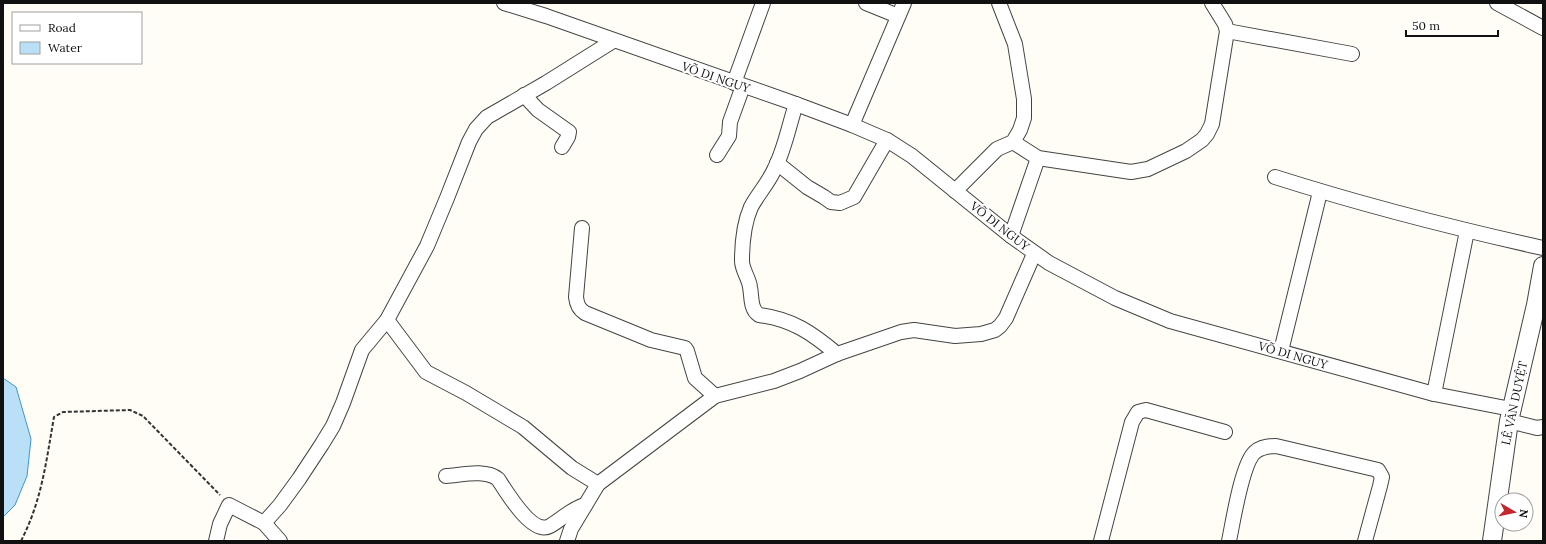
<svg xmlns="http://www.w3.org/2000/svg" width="1546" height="544" font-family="Lora,serif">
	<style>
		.water { fill: #b9e0f7; stroke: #3f96cf }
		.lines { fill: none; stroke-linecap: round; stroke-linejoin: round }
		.minor-casing { stroke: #444; stroke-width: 16 }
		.tertiary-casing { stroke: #444; stroke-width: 20 }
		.path { stroke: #333; stroke-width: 2; stroke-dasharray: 4 2; stroke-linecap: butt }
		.minor { stroke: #fff; stroke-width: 14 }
		.tertiary { stroke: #fff; stroke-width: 18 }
		.labels { text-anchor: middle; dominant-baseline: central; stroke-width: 4; stroke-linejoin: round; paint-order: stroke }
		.street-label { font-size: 12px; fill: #111; stroke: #fff }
	</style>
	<rect width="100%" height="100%" fill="#fffdf5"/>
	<polygon class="water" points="3,378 16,387 31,439 27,476 15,505 3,517"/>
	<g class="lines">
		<g class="minor-casing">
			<g id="minor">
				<polyline points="504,3 546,16 796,104 852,125 887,140 912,156 1011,236 1049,263 1115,298 1170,321 1434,394 1511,409"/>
				<polyline points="866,3 898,16"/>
				<polyline points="1497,3 1543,28"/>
				<polyline points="1227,31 1352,54"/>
				<polyline points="734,83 763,3"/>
				<polyline points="524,95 538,110 569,132 568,137 562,147"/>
				<path d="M 796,104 C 789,125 785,148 775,168 C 769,182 758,194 751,207 C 744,223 742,244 742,261 C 742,270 749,278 750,287 C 752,297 750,309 759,315 C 792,319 812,333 837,354"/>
				<polyline points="852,125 904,3"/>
				<polyline points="1013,142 1038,158 1131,172 1148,169 1186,151 1202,140 1207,134 1212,124 1227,31 1225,24 1212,3"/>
				<polyline points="717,155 729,136 730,122 743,86"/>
				<polyline points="777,163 807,187 824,197 831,202 840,203 854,197 887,140"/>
				<path d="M 1275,177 C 1363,205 1453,228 1543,248"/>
				<polyline points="955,191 997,149 1013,142 1020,130 1024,118 1024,99 1015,44 999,3"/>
				<path d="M 582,228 L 576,297 C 577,305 579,309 585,313 L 651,340 L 685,348 L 687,351 L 695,378 L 715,396"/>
				<polyline points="1011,236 1038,158"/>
				<polyline points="387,320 426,372 466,393 523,427 572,468 598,484"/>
				<polyline points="1281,351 1320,192"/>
				<polyline points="1434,394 1467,231"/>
				<polyline points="1509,421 1537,428 1543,427"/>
				<path d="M 446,476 C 462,475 485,469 498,479 C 506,491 532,536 550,526 C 562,519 571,509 585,505"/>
				<polyline points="264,523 280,505 299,479 322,444 333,426 343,403 362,350 387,320 427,246 447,198 469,142 476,129 487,117 494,113 546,83 613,41"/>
				<polyline points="216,541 220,524 229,505 264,523 280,541"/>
				<polyline points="567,541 571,529 598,484 715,396 774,381 800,371 837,354 901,332 914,330 955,336 981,334 995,330 1000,326 1006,318 1034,254"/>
				<polyline points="1101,541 1132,422 1138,412 1146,410 1225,432"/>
				<path d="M 1229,541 C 1233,522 1242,463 1255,452 C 1261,447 1268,446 1276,446 L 1378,470 L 1382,477 L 1380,486 L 1365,541"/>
			</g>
		</g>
		<g class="tertiary-casing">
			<polyline id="tertiary" points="1492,541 1509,421 1536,305 1543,266"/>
		</g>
		<path class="path" d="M 21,541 C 42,500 46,462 54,417 L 63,412 L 130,410 L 143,416 L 220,495"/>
		<use href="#minor" class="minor"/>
		<use href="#tertiary" class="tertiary"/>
	</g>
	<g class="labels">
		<g class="street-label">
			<text transform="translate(716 77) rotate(19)">VÕ DI NGUY</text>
			<text transform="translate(1000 226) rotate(38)">VÕ DI NGUY</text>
			<text transform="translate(1293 355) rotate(16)">VÕ DI NGUY</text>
			<text transform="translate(1514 403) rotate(-78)">LÊ VĂN DUYỆT</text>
		</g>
	</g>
	<rect width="1546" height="544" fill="none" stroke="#111111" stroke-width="8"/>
	<rect x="12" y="12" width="130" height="52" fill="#ffffff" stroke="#a0a0a0"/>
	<rect x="20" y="25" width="20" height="6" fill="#ffffff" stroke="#a0a0a0"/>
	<text x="48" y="32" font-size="12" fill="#111111">Road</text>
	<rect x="20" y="42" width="20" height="12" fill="#b9e0f7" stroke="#a0a0a0"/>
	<text x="48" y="52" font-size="12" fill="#111111">Water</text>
	<g transform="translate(1514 512) rotate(99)"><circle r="19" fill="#ffffff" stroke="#a0a0a0"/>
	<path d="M0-3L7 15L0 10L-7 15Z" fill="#c4262e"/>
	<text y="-6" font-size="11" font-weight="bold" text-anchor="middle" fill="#111111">N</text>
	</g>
	<path d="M1406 30v6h92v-6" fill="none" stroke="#111111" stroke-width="2"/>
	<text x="1412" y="30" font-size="12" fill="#111111" stroke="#ffffff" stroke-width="3" paint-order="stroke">50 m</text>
</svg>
